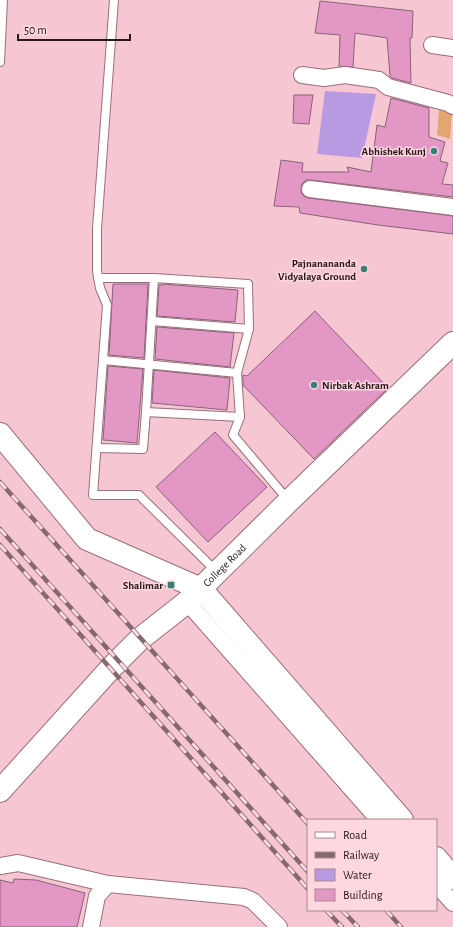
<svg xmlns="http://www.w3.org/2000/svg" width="453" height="927" font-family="'Alegreya Sans',sans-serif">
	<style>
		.green { fill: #e3a66e }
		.water { fill: #b89ae2 }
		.building { fill: #e397c5; stroke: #886379 }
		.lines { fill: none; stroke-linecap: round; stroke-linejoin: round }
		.lane-casing { stroke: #996f79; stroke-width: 10 }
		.street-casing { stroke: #996f79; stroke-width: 18 }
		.secondary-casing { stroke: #996f79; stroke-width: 24 }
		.lane { stroke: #fff; stroke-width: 8 }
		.street { stroke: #fff; stroke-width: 16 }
		.secondary { stroke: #fff; stroke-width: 22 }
		.rail-casing { stroke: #86686f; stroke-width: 4.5 }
		.rail { stroke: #fed7df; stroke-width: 3; stroke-dasharray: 9; stroke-linecap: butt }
		.poi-dot { fill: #3a7f75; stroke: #fed7df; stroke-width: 1.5 }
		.labels { text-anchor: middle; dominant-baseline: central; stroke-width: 3; stroke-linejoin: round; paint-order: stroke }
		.poi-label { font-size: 11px; font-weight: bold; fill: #27171b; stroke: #fed7df; text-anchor: end }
		.street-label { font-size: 11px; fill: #27171b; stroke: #fed7df }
	</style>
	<rect width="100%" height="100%" fill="#f6c7d2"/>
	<polygon class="green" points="439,110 452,113 450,139 437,135"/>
	<polygon class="water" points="325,91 376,94 362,158 317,154"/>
	<g class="building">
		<polygon points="320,1 413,11 412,38 410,38 411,83 392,78 390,76 387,38 355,33 353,67 339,66 340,35 315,33"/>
		<polygon points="294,95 313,95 309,124 293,123"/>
		<polygon points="391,98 429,108 429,137 445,142 440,161 448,163 442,184 453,185 453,197 311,180 306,180 302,184 301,188 301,193 305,197 309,198 453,216 453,234 378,225 300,213 299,207 274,206 281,160 303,163 302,172 349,172 347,167 371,172 377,125 385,127"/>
		<polygon points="113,284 148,284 144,358 109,355"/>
		<polygon points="162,284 238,290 235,322 157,316 159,285 162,285"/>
		<polygon points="315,311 388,388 314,459 243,385 243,375 247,376"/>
		<polygon points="157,327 234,333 230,367 155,359"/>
		<polygon points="108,366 143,369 137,443 103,440"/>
		<polygon points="154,370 230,378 227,410 152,403"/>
		<polygon points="215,432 267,487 208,542 156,487"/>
		<polygon points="14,879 36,880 85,893 77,927 0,927 0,880 13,883"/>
	</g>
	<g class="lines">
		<g class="lane-casing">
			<g id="lane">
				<polyline points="114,0 97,229 97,271 100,288 107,305 93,495 139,495 217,572"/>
				<polyline points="0,62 3,0"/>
				<polyline points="98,278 154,278 248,284 249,329 237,373 240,417 233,435 288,500"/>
				<polyline points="152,321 249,329"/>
				<polyline points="103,360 237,373"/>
				<polyline points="146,412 240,417"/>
				<polyline points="97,448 143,449 146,412 154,278"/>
			</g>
		</g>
		<g class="street-casing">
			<g id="street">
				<polyline points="432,45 453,48"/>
				<polyline points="302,75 324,78 345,75 379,80 388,87 448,103 453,106"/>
				<polyline points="310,189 453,207"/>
				<polyline points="187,602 379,820"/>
				<polyline points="0,866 18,863 108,884"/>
				<polyline points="436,884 453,903"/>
				<polyline points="91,927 97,896 108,884 244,897 253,901 279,927"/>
			</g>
		</g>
		<g class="secondary-casing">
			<g id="secondary">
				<polyline points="0,434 87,539 201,589 402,820"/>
				<path id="s1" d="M 0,791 L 111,668 L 140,639 L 187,602 L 289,501 L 453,343"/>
				<polyline points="436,858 453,878"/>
			</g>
		</g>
		<use href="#lane" class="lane"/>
		<use href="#street" class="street"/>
		<use href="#secondary" class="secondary"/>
		<g class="rail-casing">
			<g id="rail">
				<polyline points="0,482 308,824"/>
				<polyline points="0,529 308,872"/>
				<polyline points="0,545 308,889"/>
				<polyline points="326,910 342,927"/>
				<polyline points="342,910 358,927"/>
				<polyline points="386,910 401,927"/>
			</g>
		</g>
		<use href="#rail" class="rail"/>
	</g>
	<g class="poi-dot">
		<circle cx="434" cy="151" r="4"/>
		<circle cx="364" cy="269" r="4"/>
		<circle cx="314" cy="385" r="4"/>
		<rect x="167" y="581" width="8" height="8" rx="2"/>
	</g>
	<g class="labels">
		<g class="poi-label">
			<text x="426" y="151">Abhishek Kunj</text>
			<text x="356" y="263">Pajnanananda<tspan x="356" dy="13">Vidyalaya Ground</tspan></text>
			<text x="322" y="385" text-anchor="start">Nirbak Ashram</text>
			<text x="163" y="585">Shalimar</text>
		</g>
		<g class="street-label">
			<text stroke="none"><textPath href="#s1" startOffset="319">College Road</textPath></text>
		</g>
	</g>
	<rect x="307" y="819" width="130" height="92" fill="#fed7df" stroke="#a88a91"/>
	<rect x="315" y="832" width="20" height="6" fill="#ffffff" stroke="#a88a91"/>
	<text x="343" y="839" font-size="12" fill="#27171b">Road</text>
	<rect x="315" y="852" width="20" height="6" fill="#86686f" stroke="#a88a91"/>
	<text x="343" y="859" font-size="12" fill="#27171b">Railway</text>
	<rect x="315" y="869" width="20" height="12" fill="#b89ae2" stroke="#a88a91"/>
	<text x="343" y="879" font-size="12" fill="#27171b">Water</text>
	<rect x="315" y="889" width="20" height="12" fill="#e397c5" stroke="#a88a91"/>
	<text x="343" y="899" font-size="12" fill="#27171b">Building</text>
	<path d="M18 34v6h112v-6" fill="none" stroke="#27171b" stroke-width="2"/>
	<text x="24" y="34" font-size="12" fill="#27171b" stroke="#fed7df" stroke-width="3" paint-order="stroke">50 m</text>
</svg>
